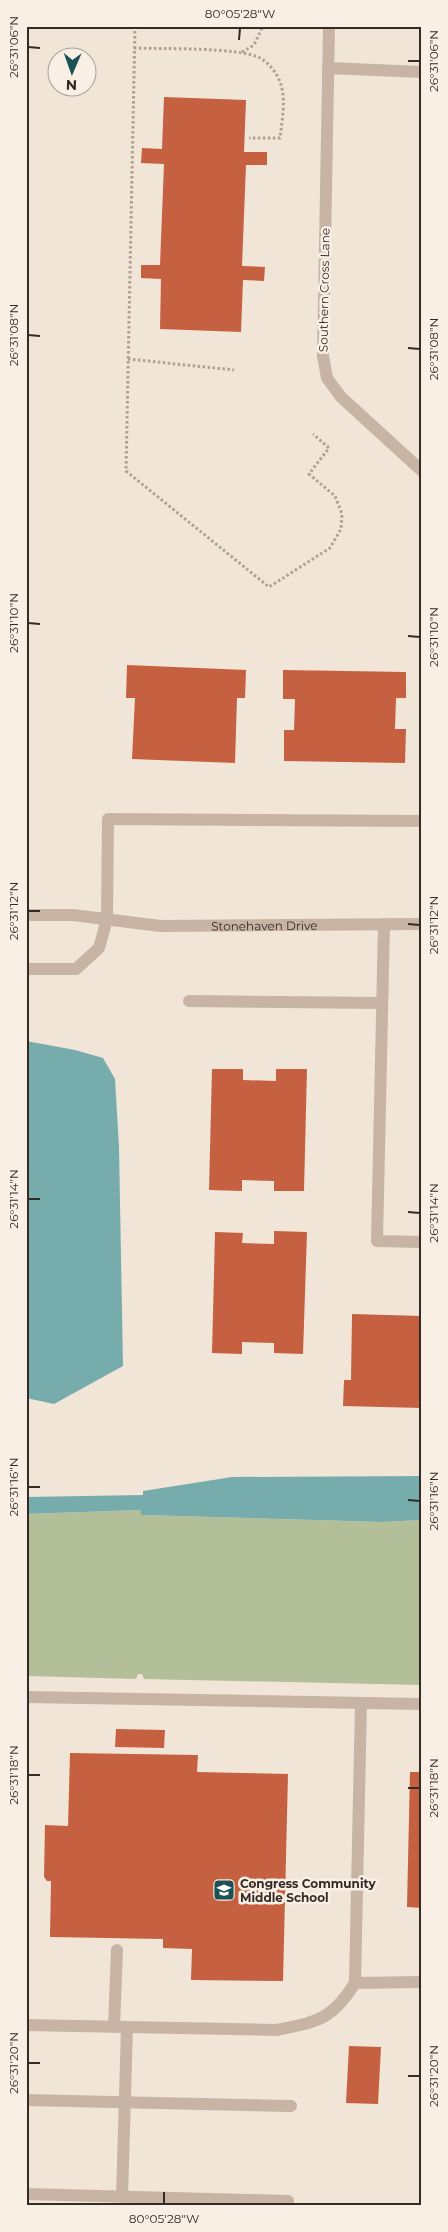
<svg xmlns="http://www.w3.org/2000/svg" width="448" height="2232" font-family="Montserrat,sans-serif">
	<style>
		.green { fill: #b3bf98 }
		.water { fill: #77acad }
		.building { fill: #c56041 }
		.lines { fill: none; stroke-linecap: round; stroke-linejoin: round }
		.path { stroke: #b49e8e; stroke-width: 3; stroke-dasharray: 2.5 2.5; stroke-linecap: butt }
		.minor { stroke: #c8b4a4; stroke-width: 12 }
		.ticks { fill: none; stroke: #342a26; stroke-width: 2 }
		.labels { text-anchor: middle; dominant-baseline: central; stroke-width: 5; stroke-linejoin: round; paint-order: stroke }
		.street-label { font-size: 12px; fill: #342a26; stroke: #f9efe4 }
		.poi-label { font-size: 12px; font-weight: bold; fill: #342a26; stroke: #f9efe4; text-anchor: start }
		.neatline { fill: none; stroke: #342a26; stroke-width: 2 }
		.ticks-label { font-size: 12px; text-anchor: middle; fill: #342a26 }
	</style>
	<rect width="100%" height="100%" fill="#f1e5d8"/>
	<polygon class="green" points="141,1510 141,1515 382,1522 422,1520 422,1685 144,1679 142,1674 138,1674 136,1679 26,1676 26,1514"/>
	<g class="water">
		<polygon points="26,1041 75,1050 103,1058 115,1079 119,1147 123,1366 54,1404 26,1398"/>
		<polygon points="422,1476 422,1520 382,1522 141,1515 141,1510 26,1514 26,1497 143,1495 143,1491 232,1477"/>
	</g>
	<g class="building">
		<polygon points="164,97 246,100 244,152 267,152 267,165 246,165 242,266 265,267 264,281 243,280 241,332 160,329 161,279 141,278 141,265 160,265 164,164 141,163 142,148 162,149"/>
		<polygon points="127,665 246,670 245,698 237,698 235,763 132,759 135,698 126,698"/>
		<polygon points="283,670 406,672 406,698 396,698 395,729 406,729 405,763 284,761 284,730 294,730 295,699 283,699"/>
		<polygon points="212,1069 243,1069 243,1080 276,1081 276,1069 307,1069 304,1191 274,1191 274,1181 242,1180 242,1191 209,1190"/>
		<polygon points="274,1231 307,1232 303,1354 274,1353 274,1343 242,1342 242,1354 212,1353 215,1232 243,1233 242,1243 274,1244"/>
		<polygon points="352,1314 422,1316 422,1408 343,1406 344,1380 351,1380"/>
		<polygon points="116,1729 165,1730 164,1748 115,1747"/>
		<polygon points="70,1753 198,1755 197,1772 288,1774 283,1981 191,1980 192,1949 163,1948 163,1939 50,1937 51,1881 47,1881 44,1877 45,1825 68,1826"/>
		<polygon points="410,1772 422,1772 422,1908 407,1907"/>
		<polygon points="349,2046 381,2047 378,2104 346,2103"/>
	</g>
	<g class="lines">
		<g class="path">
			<polyline points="135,26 126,471 269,587 330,548 341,529 342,514 335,496 309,474 329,448 313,434"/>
			<path d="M 134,48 C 161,49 239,47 260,58 C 269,63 278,74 281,85 C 286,101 282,121 280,138 L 249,138"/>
			<polyline points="242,52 254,45 263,26"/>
			<polyline points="128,359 234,370"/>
		</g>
		<g class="minor">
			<polyline points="329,26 323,356 327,378 341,397 422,471"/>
			<polyline points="328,68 422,72"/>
			<path id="s1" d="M 26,915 L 73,915 L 160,926 L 422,924"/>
			<polyline points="384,924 377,1241 422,1242"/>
			<polyline points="26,969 76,969 99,948 107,919 108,819 422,821"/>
			<polyline points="189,1001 382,1003"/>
			<polyline points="26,1697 422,1704"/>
			<polyline points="361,1703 355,1983 422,1982"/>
			<path d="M 26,2025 L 276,2030 C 317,2022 332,2020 355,1983"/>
			<polyline points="114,2027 117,1950"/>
			<polyline points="26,2100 291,2106"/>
			<polyline points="26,2194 288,2201"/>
			<polyline points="122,2197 127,2027"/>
		</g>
	</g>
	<path class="ticks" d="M 239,40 L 240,28M 28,47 L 40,48M 408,61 L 420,61M 28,335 L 40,336M 408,348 L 420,349M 28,623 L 40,624M 408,636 L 420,637M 28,911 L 40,911M 408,924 L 420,925M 28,1199 L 40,1199M 408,1212 L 420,1213M 28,1487 L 40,1487M 408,1500 L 420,1501M 28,1775 L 40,1775M 408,1788 L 420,1788M 28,2063 L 40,2063M 408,2076 L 420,2076M 164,2204 L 164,2192"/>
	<defs>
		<g id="school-square" transform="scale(1.125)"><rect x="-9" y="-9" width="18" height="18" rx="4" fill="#1c5255" stroke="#f9efe4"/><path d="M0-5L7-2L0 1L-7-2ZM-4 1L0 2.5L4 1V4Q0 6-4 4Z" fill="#fff"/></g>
	</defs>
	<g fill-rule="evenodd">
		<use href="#school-square" x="224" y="1890"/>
	</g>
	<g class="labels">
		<g class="street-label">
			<text transform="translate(324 290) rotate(-89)">Southern Cross Lane</text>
			<text stroke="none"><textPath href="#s1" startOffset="239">Stonehaven Drive</textPath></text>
		</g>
		<g class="poi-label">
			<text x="240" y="1883">Congress Community<tspan x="240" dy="14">Middle School</tspan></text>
		</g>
	</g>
	<rect width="448" height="2232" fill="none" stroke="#f9efe4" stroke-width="55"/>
	<g transform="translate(72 72) rotate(182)"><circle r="24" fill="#f9efe4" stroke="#aaa098"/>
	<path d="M0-4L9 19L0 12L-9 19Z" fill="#1c5255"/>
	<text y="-8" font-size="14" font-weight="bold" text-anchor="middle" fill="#342a26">N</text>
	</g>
	<rect x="28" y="28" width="392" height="2176" class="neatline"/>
	<g class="ticks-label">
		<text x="240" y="18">80°05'28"W</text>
		<text transform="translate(14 47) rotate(-90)" y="4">26°31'06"N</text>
		<text transform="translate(434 61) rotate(-90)" y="4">26°31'06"N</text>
		<text transform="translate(14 335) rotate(-90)" y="4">26°31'08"N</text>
		<text transform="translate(434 349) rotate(-90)" y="4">26°31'08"N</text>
		<text transform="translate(14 623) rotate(-90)" y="4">26°31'10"N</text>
		<text transform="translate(434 637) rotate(-90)" y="4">26°31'10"N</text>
		<text transform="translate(14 911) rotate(-90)" y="4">26°31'12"N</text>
		<text transform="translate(434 925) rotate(-90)" y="4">26°31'12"N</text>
		<text transform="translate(14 1199) rotate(-90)" y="4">26°31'14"N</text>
		<text transform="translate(434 1213) rotate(-90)" y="4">26°31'14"N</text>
		<text transform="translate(14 1487) rotate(-90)" y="4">26°31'16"N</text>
		<text transform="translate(434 1501) rotate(-90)" y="4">26°31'16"N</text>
		<text transform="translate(14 1775) rotate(-90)" y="4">26°31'18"N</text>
		<text transform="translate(434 1788) rotate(-90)" y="4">26°31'18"N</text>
		<text transform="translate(14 2063) rotate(-90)" y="4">26°31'20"N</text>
		<text transform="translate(434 2076) rotate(-90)" y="4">26°31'20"N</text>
		<text x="164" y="2223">80°05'28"W</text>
	</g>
</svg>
